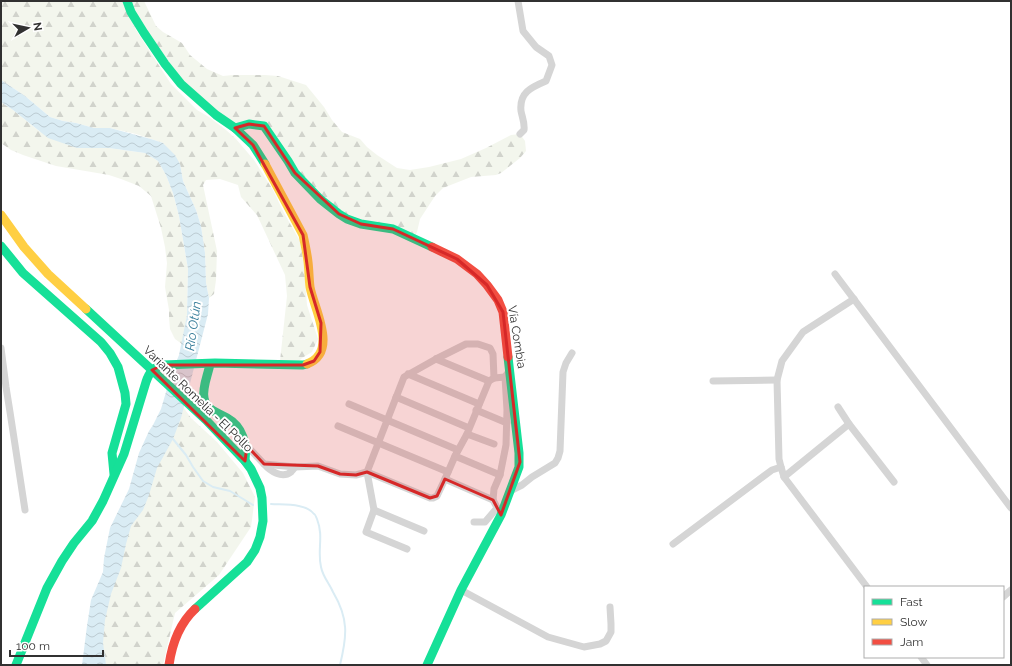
<svg xmlns="http://www.w3.org/2000/svg" width="1012" height="666" font-family="Raleway,sans-serif">
	<style>
		.forest { fill: url(#forest-firs) }
		.water { fill: url(#water-waves) }
		.lines { fill: none; stroke-linecap: round; stroke-linejoin: round }
		.stream { stroke: #daecf4; stroke-width: 2 }
		.street { stroke: #d5d5d5; stroke-width: 7 }
		.fast { stroke: #16e098; stroke-width: 9 }
		.slow { stroke: #ffcf43; stroke-width: 9 }
		.jam { stroke: #f24e42; stroke-width: 9 }
		.marked { fill: #d62828; fill-opacity: 0.2; stroke: #d62828; stroke-width: 3; stroke-linejoin: round }
		.labels { text-anchor: middle; dominant-baseline: central; stroke-width: 4; stroke-linejoin: round; paint-order: stroke }
		.street-label { font-size: 12px; fill: #313131; stroke: #fff }
		.water-label { font-size: 13px; font-style: italic; fill: #377d9a; stroke: #fff }
	</style>
	<defs>
		<pattern id="forest-firs" width="22" height="20" patternUnits="userSpaceOnUse"><rect width="22" height="20" fill="#f3f6ed"/><path d="M5 1l3.5 6h-7zM16 11l3.5 6h-7z" fill="#d1d3cc"/></pattern>
		<pattern id="water-waves" width="16" height="10" patternUnits="userSpaceOnUse"><rect width="16" height="10" fill="#daecf4"/><path d="M0 5q4-4 8 0t8 0" fill="none" stroke="#bccbd2"/></pattern>
	</defs>
	<rect width="100%" height="100%" fill="#fff"/>
	<g class="forest">
		<polygon points="1,1 123,1 136,30 171,84 197,110 209,117 226,130 236,139 254,160 273,190 284,213 300,241 304,267 307,305 318,339 312,352 302,358 297,363 280,361 287,296 285,275 257,215 241,197 238,185 220,179 206,180 203,185 217,251 216,280 214,294 209,298 206,283 205,253 201,226 196,210 183,181 180,164 163,143 136,134 110,128 94,128 76,123 63,121 50,117 25,96 1,80"/>
		<polygon points="127,1 144,1 156,26 163,32 182,43 190,55 207,69 223,76 233,75 265,75 278,76 306,85 324,107 332,120 342,132 360,139 367,147 377,155 397,168 410,170 429,167 461,159 486,148 511,135 520,134 525,141 526,151 520,158 501,173 496,175 471,177 443,188 435,196 420,219 417,232 414,239 361,224 320,199 264,126 235,128 191,94"/>
		<polygon points="1,102 13,110 39,131 77,148 109,148 145,153 158,161 166,175 173,193 179,216 188,269 187,315 182,344 175,339 170,329 169,318 169,310 165,287 167,263 165,247 161,228 151,196 139,186 121,179 109,175 56,166 23,155 11,150 1,143"/>
		<polygon points="176,397 191,418 217,442 243,473 255,497 251,527 219,575 175,613 163,665 96,665 117,549"/>
	</g>
	<polygon class="water" points="1,80 25,96 50,117 63,121 76,123 94,128 110,128 151,139 163,143 175,155 180,164 183,181 196,210 201,226 205,253 206,283 209,298 208,314 181,418 173,439 157,468 149,495 143,510 131,526 126,544 121,568 111,594 105,620 103,643 106,665 82,665 87,626 91,600 103,572 104,558 110,528 129,489 139,453 149,431 153,425 161,409 171,375 179,355 187,315 188,269 179,216 173,193 166,175 158,161 145,153 109,148 77,148 48,138 13,110 1,102"/>
	<g class="lines">
		<g class="stream">
			<polyline points="172,439 173,439 186,455 193,467 203,481 213,487 230,491 253,505"/>
			<path d="M 271,504 C 283,505 306,503 314,514 C 315,514 317,519 317,519 C 324,537 317,550 321,567 C 323,577 329,583 333,592 C 349,619 347,636 340,665"/>
		</g>
		<g class="street">
			<path d="M 518,1 L 523,31 L 536,47 L 549,56 L 552,65 L 546,81 C 532,87 519,92 521,111 C 522,117 525,123 524,130 L 520,134"/>
			<polyline points="835,274 1011,508"/>
			<polyline points="854,299 803,332 782,361 777,380 779,459 781,467 784,477 867,587"/>
			<polyline points="1,348 6,387 10,412 25,510"/>
			<polyline points="436,359 489,381"/>
			<polyline points="408,374 479,404"/>
			<polyline points="713,381 777,380"/>
			<polyline points="396,397 469,428"/>
			<polyline points="349,404 458,450"/>
			<polyline points="838,407 849,424 894,482"/>
			<polyline points="476,410 507,423"/>
			<polyline points="338,426 448,472"/>
			<polyline points="467,434 494,444"/>
			<polyline points="246,445 264,464 295,467 318,466 340,474 356,475 367,472 430,498 433,498 437,496 445,479 455,456 467,434 489,381 494,378 505,377"/>
			<polyline points="455,456 500,475"/>
			<path d="M 264,464 C 270,471 282,479 291,472 C 292,471 295,467 295,467"/>
			<polyline points="784,477 849,424"/>
			<polyline points="445,479 493,500"/>
			<polyline points="510,491 522,485 532,477 555,463 558,458 560,451 563,372 566,363 572,353"/>
			<polyline points="374,510 424,531"/>
			<polyline points="501,515 493,500 494,489 500,475 506,445 507,410 505,377 507,374"/>
			<polyline points="474,522 485,522 497,508"/>
			<polyline points="673,544 772,470 781,467"/>
			<polyline points="407,549 366,532 374,510 367,472 404,377 436,359 466,344 478,344 490,348 493,354 494,378"/>
			<polyline points="461,590 548,637 584,647 600,644 606,641 611,632 611,624 610,607"/>
			<polyline points="1003,597 1011,590"/>
			<polyline points="921,657 927,665"/>
		</g>
		<g class="fast">
			<polyline points="127,1 131,12 144,33 165,64 181,84 216,115 235,128 253,145 265,164"/>
			<polyline points="235,128 249,124 264,126 288,161 295,173 320,199 339,214 347,219 361,224 393,229 432,247"/>
			<polyline points="1,246 23,273 101,342 110,353 118,367 125,393 126,404 112,453 114,474"/>
			<polyline points="86,309 206,420 245,461 251,469 260,488 262,498 263,521 260,537 255,550 247,562 195,609"/>
			<path d="M 210,364 C 208,375 202,387 204,398 C 206,410 218,413 227,418 C 243,427 247,444 245,461"/>
			<path d="M 16,665 L 47,588 L 62,561 L 74,543 L 92,521 L 103,501 L 124,454 L 146,382 C 149,373 153,367 163,365 L 215,363 L 303,365 L 307,364"/>
			<polyline points="427,665 461,590 501,515 519,467 519,453 508,357"/>
		</g>
		<g class="slow">
			<path d="M 265,164 L 303,235 C 305,244 307,253 308,262 C 309,270 309,279 310,287 C 314,309 339,352 307,364"/>
			<polyline points="1,215 24,247 48,274 86,309"/>
		</g>
		<g class="jam">
			<polyline points="432,247 457,259 477,274 487,285 498,300 503,312 508,357"/>
			<path d="M 169,665 C 172,644 179,624 195,609"/>
		</g>
	</g>
	<path class="marked" d="M 249,124 L 264,126 L 295,173 L 339,214 L 361,224 L 393,229 L 457,259 L 487,285 L 503,312 L 520,462 L 501,515 L 493,500 L 445,479 L 437,496 L 430,498 L 367,472 L 356,475 L 340,474 L 318,466 L 264,464 L 247,446 L 245,461 L 152,370 L 163,365 L 303,365 L 314,361 L 320,352 L 321,323 L 310,287 L 303,235 L 253,145 L 235,128 Z"/>
	<g class="labels">
		<g class="street-label">
			<text transform="translate(517 337) rotate(81)">Vía Combia</text>
			<text transform="translate(198 399) rotate(44)">Variante Romelia - El Pollo</text>
		</g>
		<g class="water-label">
			<text transform="translate(193 326) rotate(-82)">Río Otún</text>
		</g>
	</g>
	<rect width="1012" height="666" fill="none" stroke="#313131" stroke-width="4"/>
	<rect x="864" y="586" width="140" height="72" fill="#ffffff" stroke="#adadad"/>
	<rect x="872" y="599" width="20" height="6" fill="#16e098" stroke="#adadad"/>
	<text x="900" y="606" font-size="12" fill="#313131">Fast</text>
	<rect x="872" y="619" width="20" height="6" fill="#ffcf43" stroke="#adadad"/>
	<text x="900" y="626" font-size="12" fill="#313131">Slow</text>
	<rect x="872" y="639" width="20" height="6" fill="#f24e42" stroke="#adadad"/>
	<text x="900" y="646" font-size="12" fill="#313131">Jam</text>
	<g transform="translate(28 28) rotate(81)" stroke="#ffffff" stroke-width="3" paint-order="stroke">
	<path d="M0-3L7 15L0 10L-7 15Z" fill="#313131"/>
	<text y="-6" font-size="11" font-weight="bold" text-anchor="middle" fill="#313131">N</text>
	</g>
	<path d="M10 650v6h93v-6" fill="none" stroke="#313131" stroke-width="2"/>
	<text x="16" y="650" font-size="12" fill="#313131" stroke="#ffffff" stroke-width="3" paint-order="stroke">100 m</text>
</svg>
